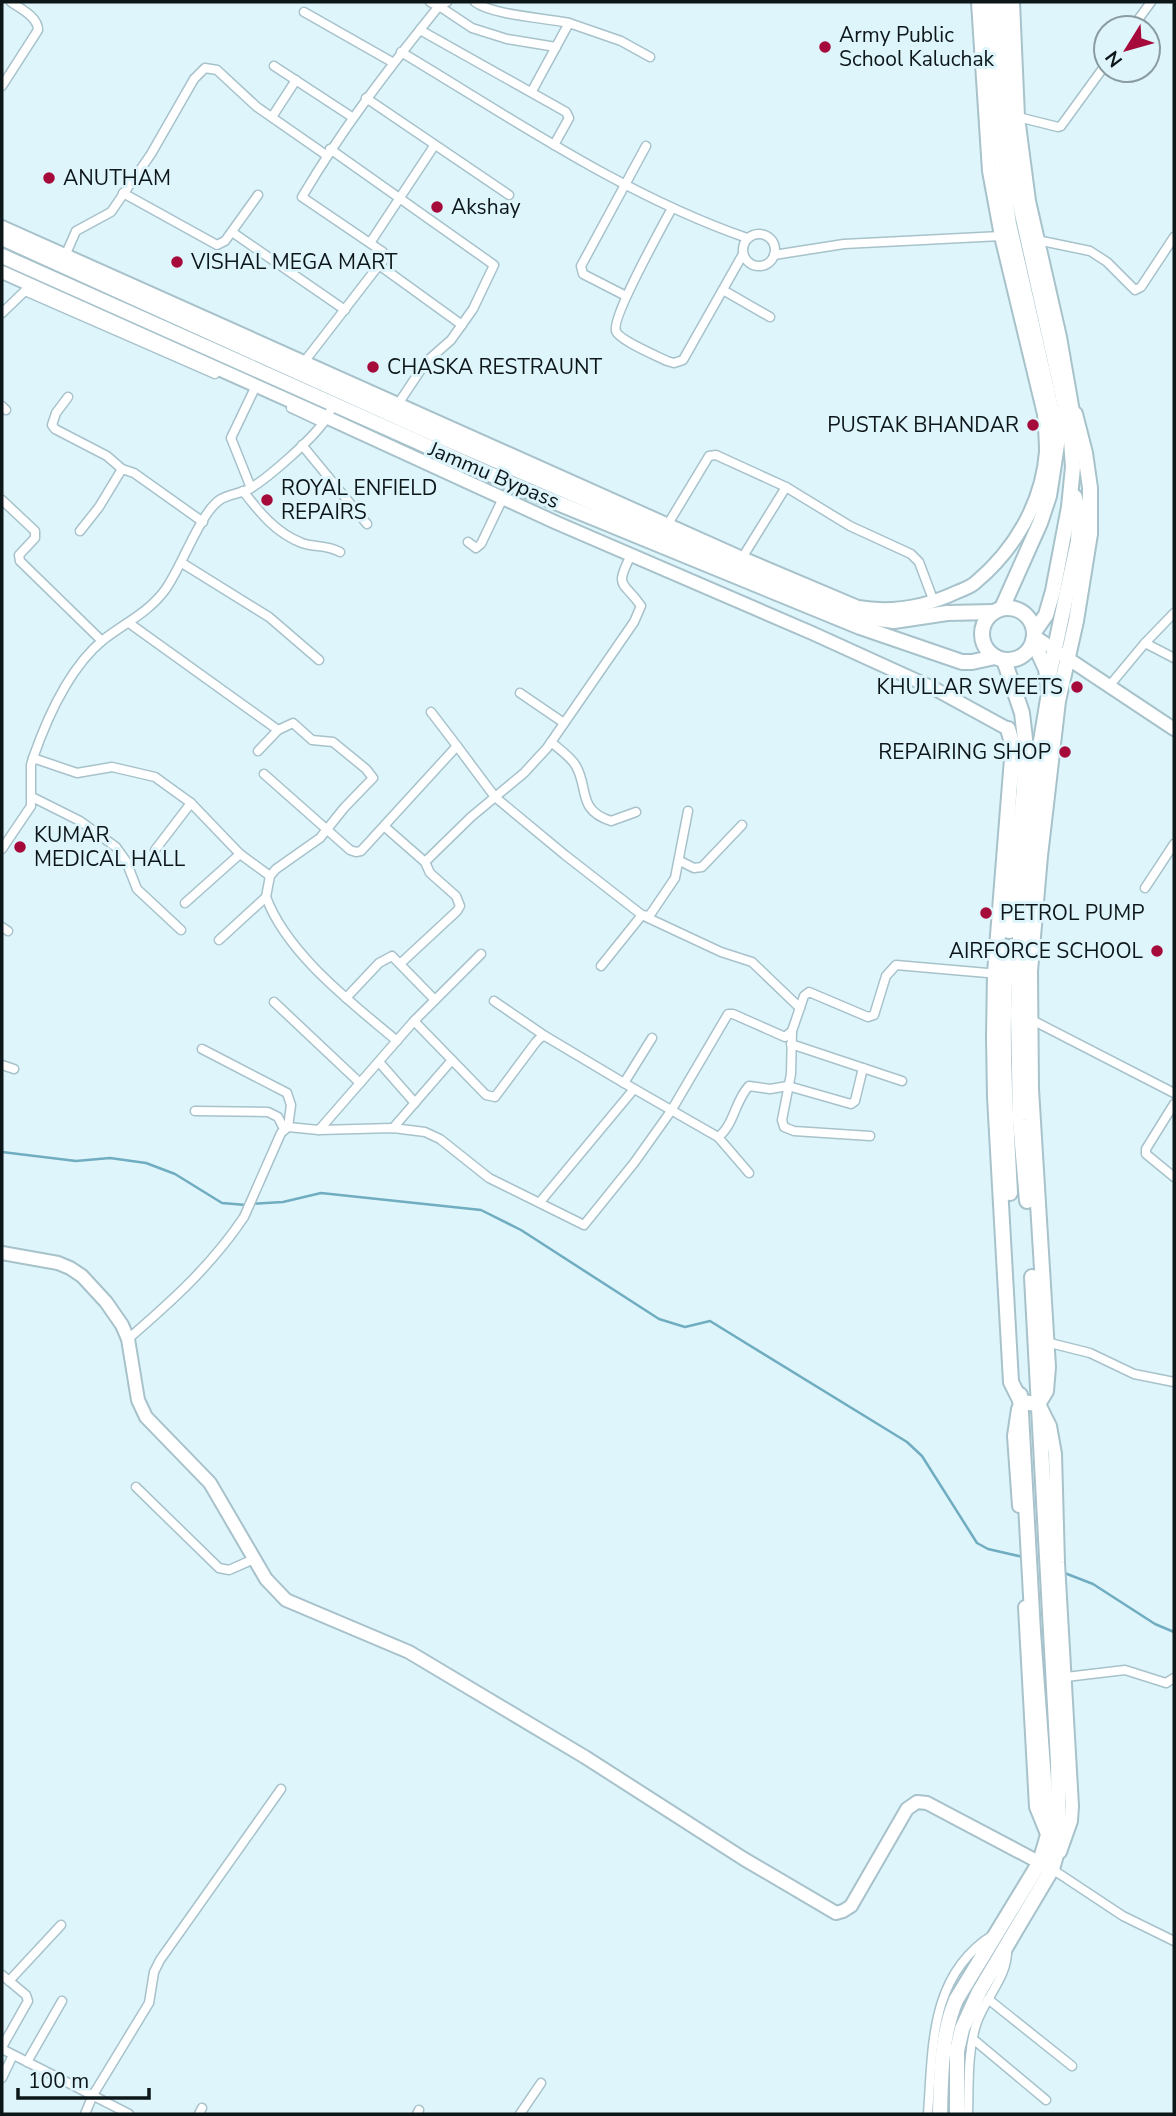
<svg xmlns="http://www.w3.org/2000/svg" width="1176" height="2116" font-family="'Nunito Sans',sans-serif">
	<style>
		.lines { fill: none; stroke-linecap: round; stroke-linejoin: round }
		.stream { stroke: #70adc0; stroke-width: 2.5 }
		.street-casing { stroke: #a7c2cb; stroke-width: 11 }
		.secondary-casing { stroke: #a7c2cb; stroke-width: 16 }
		.highway-casing { stroke: #a7c2cb; stroke-width: 18 }
		.street { stroke: #fff; stroke-width: 8 }
		.secondary { stroke: #fff; stroke-width: 12 }
		.highway { stroke: #fff; stroke-width: 14 }
		.poi-dot { fill: #a50a3a; stroke: #def5fc; stroke-width: 2.5 }
		.labels { text-anchor: middle; dominant-baseline: central; stroke-width: 6; stroke-linejoin: round; paint-order: stroke }
		.poi-label { font-size: 21px; fill: #0d171a; stroke: #def5fc; text-anchor: start }
		.street-label { font-size: 21px; fill: #0d171a; stroke: #def5fc }
	</style>
	<rect width="100%" height="100%" fill="#def5fc"/>
	<g class="lines">
		<g class="stream">
			<polyline points="2,1152 76,1161 110,1158 146,1163 175,1174 222,1203 246,1205"/>
			<polyline points="252,1204 283,1202 321,1193 481,1210 521,1230 659,1319 685,1327 710,1321 907,1442 922,1456 977,1543 988,1549 1023,1557"/>
			<polyline points="1062,1572 1093,1584 1155,1624 1174,1632"/>
		</g>
		<g class="street-casing">
			<g id="street">
				<polyline points="430,2 439,6 447,2"/>
				<path d="M 475,2 C 492,15 545,18 569,23"/>
				<polyline points="304,12 392,62"/>
				<polyline points="1132,28 1151,2"/>
				<polyline points="420,30 566,112 569,118 554,145"/>
				<path d="M 401,52 C 513,119 623,195 747,238"/>
				<polyline points="274,66 352,117"/>
				<path d="M 2,86 L 38,30 C 38,17 21,9 11,2"/>
				<polyline points="532,91 569,23 621,41 650,57"/>
				<polyline points="366,98 509,195"/>
				<polyline points="272,117 296,80"/>
				<polyline points="1018,117 1058,127 1061,126 1106,64"/>
				<polyline points="330,149 494,265 473,309 451,340 426,362 398,404"/>
				<polyline points="123,193 217,245 225,241 258,195"/>
				<path d="M 672,208 C 663,225 611,318 616,331 C 619,340 657,356 667,361 L 674,363 L 683,360 L 743,254"/>
				<polyline points="232,232 345,310"/>
				<circle cx="759" cy="250" r="16"/>
				<polyline points="1037,240 1090,251 1107,262 1135,290 1141,287 1174,237"/>
				<polyline points="370,243 434,146"/>
				<polyline points="774,255 844,244 1001,236"/>
				<polyline points="65,256 76,231 111,212 151,154 194,79 205,68 217,70 257,107 326,155"/>
				<path d="M 379,265 L 383,261 L 383,252 L 302,197 C 342,129 389,68 439,6 L 472,28 L 507,39 L 556,47"/>
				<polyline points="723,290 770,317"/>
				<polyline points="25,291 215,374"/>
				<polyline points="626,296 583,274 581,266 646,146"/>
				<polyline points="2,313 28,288"/>
				<polyline points="304,362 379,265 462,325"/>
				<polyline points="68,397 56,413 52,425 55,429 107,456 122,469"/>
				<polyline points="2,406 6,410"/>
				<polyline points="291,408 323,423"/>
				<polyline points="302,445 367,524"/>
				<polyline points="251,488 231,438 254,390"/>
				<path d="M 243,491 C 260,513 276,533 302,543 C 316,548 325,544 340,552"/>
				<polyline points="2,500 35,531 35,538 19,555 20,561 102,641"/>
				<polyline points="668,524 709,456 716,455 786,487 850,526 911,554 919,562 934,602"/>
				<polyline points="80,531 99,507 122,469 134,473 203,522"/>
				<polyline points="468,542 476,548 481,544 503,498"/>
				<polyline points="742,558 786,487"/>
				<polyline points="182,563 269,617 319,660"/>
				<polyline points="129,623 278,730"/>
				<polyline points="1145,643 1174,658"/>
				<polyline points="1110,685 1145,643 1174,613"/>
				<polyline points="520,693 564,723"/>
				<path d="M 551,742 C 559,749 571,757 576,766 C 589,789 577,810 611,821 L 636,812"/>
				<polyline points="457,746 495,797 565,855 642,915 649,916 652,912 675,878 688,811"/>
				<polyline points="33,758 77,773 112,767 155,777 191,803 240,854 270,876"/>
				<polyline points="264,774 350,850 356,852 361,851 457,746 431,712"/>
				<polyline points="32,797 80,821 116,847 126,861 137,889 181,930"/>
				<polyline points="385,827 425,862 430,873 456,896 460,906 457,911 401,963"/>
				<path d="M 2,849 L 31,806 L 31,765 L 33,758 C 47,718 69,668 103,640 C 125,623 149,612 165,590 C 182,567 200,512 221,499 C 230,494 243,493 251,488 C 269,477 311,440 323,423 C 327,418 330,411 333,405"/>
				<polyline points="155,850 191,803"/>
				<polyline points="680,861 694,868 702,867 742,825"/>
				<path d="M 425,862 L 471,817 L 524,773 L 547,748 L 634,622 L 641,606 C 623,580 614,589 631,555"/>
				<polyline points="1145,888 1174,844"/>
				<path d="M 266,897 C 287,954 352,1003 397,1041"/>
				<polyline points="185,903 240,854"/>
				<polyline points="646,917 721,952 752,962 800,1008"/>
				<polyline points="2,927 8,931"/>
				<polyline points="219,940 266,897 270,876 276,869 320,838 344,808 373,778 366,769 333,742 312,740 293,723 278,730 258,751"/>
				<polyline points="601,966 642,915"/>
				<polyline points="346,998 379,963 392,956 435,1000"/>
				<polyline points="494,1001 545,1036"/>
				<polyline points="274,1002 360,1083"/>
				<polyline points="1030,1019 1174,1093"/>
				<polyline points="414,1021 481,954"/>
				<polyline points="792,1031 791,1074 782,1120 784,1127 794,1131 870,1136"/>
				<polyline points="791,1044 902,1081"/>
				<polyline points="202,1049 287,1093 291,1105 288,1127"/>
				<polyline points="452,1060 486,1095 495,1097 536,1042 541,1037 545,1036 624,1083 652,1038"/>
				<polyline points="379,1062 415,1103"/>
				<polyline points="2,1065 14,1069"/>
				<path d="M 624,1083 L 718,1137 C 734,1126 735,1100 749,1086 L 770,1089 L 788,1086 L 851,1104 L 855,1101 L 863,1068"/>
				<polyline points="1174,1104 1146,1149 1146,1154 1174,1177"/>
				<polyline points="195,1111 268,1112 278,1117 284,1129"/>
				<polyline points="319,1130 414,1021 452,1060 393,1128"/>
				<polyline points="718,1137 749,1173"/>
				<polyline points="540,1202 634,1089"/>
				<path d="M 128,1339 C 172,1301 211,1266 244,1217 L 281,1133 L 288,1127 L 319,1130 L 393,1128 L 425,1132 L 440,1139 L 489,1178 L 584,1225 L 634,1163 L 671,1111 L 728,1014 L 733,1014 L 785,1037 L 792,1031 L 804,996 L 809,992 L 868,1017 L 874,1015 L 886,976 L 896,965 L 999,974"/>
				<polyline points="1046,1342 1090,1353 1134,1374 1174,1382"/>
				<polyline points="136,1487 219,1568 229,1570 254,1559"/>
				<polyline points="1066,1677 1125,1670 1166,1683 1174,1678"/>
				<polyline points="1052,1869 1123,1916 1174,1941"/>
				<polyline points="2,1975 26,1995 28,2001 2,2047"/>
				<polyline points="9,1981 61,1925"/>
				<polyline points="988,1999 1072,2066"/>
				<polyline points="973,2039 1046,2100"/>
				<polyline points="2,2049 129,2114"/>
				<polyline points="27,2062 62,2001"/>
				<polyline points="2,2078 13,2055"/>
				<polyline points="85,2114 93,2095 149,2003 154,1972 160,1960 281,1789"/>
				<polyline points="199,2114 202,2108"/>
				<polyline points="417,2114 419,2110"/>
				<polyline points="520,2114 541,2083"/>
				<path d="M 928,2114 C 933,2048 929,1975 993,1935"/>
				<path d="M 968,2114 C 969,2084 967,2051 977,2022 C 986,1996 1009,1976 1007,1947"/>
			</g>
		</g>
		<g class="secondary-casing">
			<g id="secondary">
				<polyline points="978,2 989,171 1001,236 1044,414 1047,419"/>
				<polyline points="1013,2 1018,117 1029,201 1060,337 1075,423"/>
				<path d="M 2,227 L 742,558 L 858,607 C 893,613 925,607 957,592 C 964,589 971,587 976,582 C 1015,549 1042,503 1046,452 C 1046,439 1045,427 1044,414"/>
				<polyline points="2,272 326,417 557,523 812,633 935,689 1008,729"/>
				<polyline points="1034,636 1174,729"/>
				<polyline points="2,1253 58,1263 70,1268 82,1276 106,1302 122,1325 128,1339 138,1400 146,1417 210,1483 266,1579 286,1600 409,1652 585,1757 744,1859 836,1913 843,1911 851,1906 907,1809 917,1802 927,1803 1048,1867"/>
				<polyline points="1040,1406 1050,1426 1055,1454 1058,1563 1072,1806 1071,1821 1060,1852"/>
				<polyline points="1018,1409 1014,1436 1019,1506"/>
				<polyline points="1025,1607 1036,1807 1047,1834"/>
			</g>
		</g>
		<g class="highway-casing">
			<g id="highway">
				<path d="M 990,2 C 994,76 997,150 1009,224 L 1058,438 L 1049,496 L 1040,523 L 1002,608"/>
				<polyline points="1002,2 1008,114 1017,191 1064,402 1071,440 1073,467 1069,507 1053,591 1046,615 1034,632"/>
				<polyline points="2,238 423,429 827,604 864,617 894,621 947,613 994,612"/>
				<polyline points="2,256 521,488 860,627 962,662 972,662 995,657"/>
				<circle cx="1008" cy="634" r="26"/>
				<polyline points="1004,660 1022,713 1025,739 1024,789 1009,931"/>
				<polyline points="1049,676 1078,541 1079,517 1075,497"/>
				<polyline points="1008,729 1013,746 995,973 994,1037 995,1097 1011,1382 1021,1402 1038,1404 1046,1391 1048,1367 1031,1089 1030,971 1040,856 1058,701 1076,621 1090,534 1090,488 1085,453 1075,414"/>
				<path d="M 1007,951 C 1000,1031 1006,1112 1010,1193"/>
				<polyline points="1027,1201 1020,1120 1018,1013 1020,936 1038,759 1049,693 1046,669 1033,641"/>
				<path d="M 940,2114 C 941,2076 941,2036 956,2000 L 1040,1862 L 1048,1835 L 1033,1632 L 1020,1395"/>
				<polyline points="957,2114 957,2051 962,2029 979,1992 1052,1869 1059,1844 1058,1762 1032,1277"/>
			</g>
		</g>
		<use href="#street" class="street"/>
		<use href="#secondary" class="secondary"/>
		<use href="#highway" class="highway"/>
	</g>
	<g class="poi-dot">
		<circle cx="825" cy="47" r="7"/>
		<circle cx="49" cy="178" r="7"/>
		<circle cx="437" cy="207" r="7"/>
		<circle cx="177" cy="262" r="7"/>
		<circle cx="373" cy="367" r="7"/>
		<circle cx="1033" cy="425" r="7"/>
		<circle cx="267" cy="500" r="7"/>
		<circle cx="1077" cy="687" r="7"/>
		<circle cx="1065" cy="752" r="7"/>
		<circle cx="20" cy="847" r="7"/>
		<circle cx="986" cy="913" r="7"/>
		<circle cx="1157" cy="951" r="7"/>
	</g>
	<g class="labels">
		<g class="poi-label">
			<text x="839" y="35">Army Public<tspan x="839" dy="24">School Kaluchak</tspan></text>
			<text x="63" y="178">ANUTHAM</text>
			<text x="451" y="207">Akshay</text>
			<text x="191" y="262">VISHAL MEGA MART</text>
			<text x="387" y="367">CHASKA RESTRAUNT</text>
			<text x="1019" y="425" text-anchor="end">PUSTAK BHANDAR</text>
			<text x="281" y="488">ROYAL ENFIELD<tspan x="281" dy="24">REPAIRS</tspan></text>
			<text x="1063" y="687" text-anchor="end">KHULLAR SWEETS</text>
			<text x="1051" y="752" text-anchor="end">REPAIRING SHOP</text>
			<text x="34" y="835">KUMAR<tspan x="34" dy="24">MEDICAL HALL</tspan></text>
			<text x="1000" y="913">PETROL PUMP</text>
			<text x="1143" y="951" text-anchor="end">AIRFORCE SCHOOL</text>
		</g>
		<g class="street-label">
			<text transform="translate(494 475) rotate(23)">Jammu Bypass</text>
		</g>
	</g>
	<rect width="1176" height="2116" fill="none" stroke="#0d171a" stroke-width="7"/>
	<g transform="translate(1127 49) rotate(233)"><circle r="33" fill="#def5fc" stroke="#8a9ca2" stroke-width="2"/>
	<path d="M0-5L12 26L0 18L-12 26Z" fill="#a50a3a"/>
	<text y="-10" font-size="19" font-weight="bold" text-anchor="middle" fill="#0d171a">N</text>
	</g>
	<path d="M18 2088v10h131v-10" fill="none" stroke="#0d171a" stroke-width="3.5"/>
	<text x="28" y="2088" font-size="21" fill="#0d171a" stroke="#def5fc" stroke-width="5" paint-order="stroke">100 m</text>
</svg>
